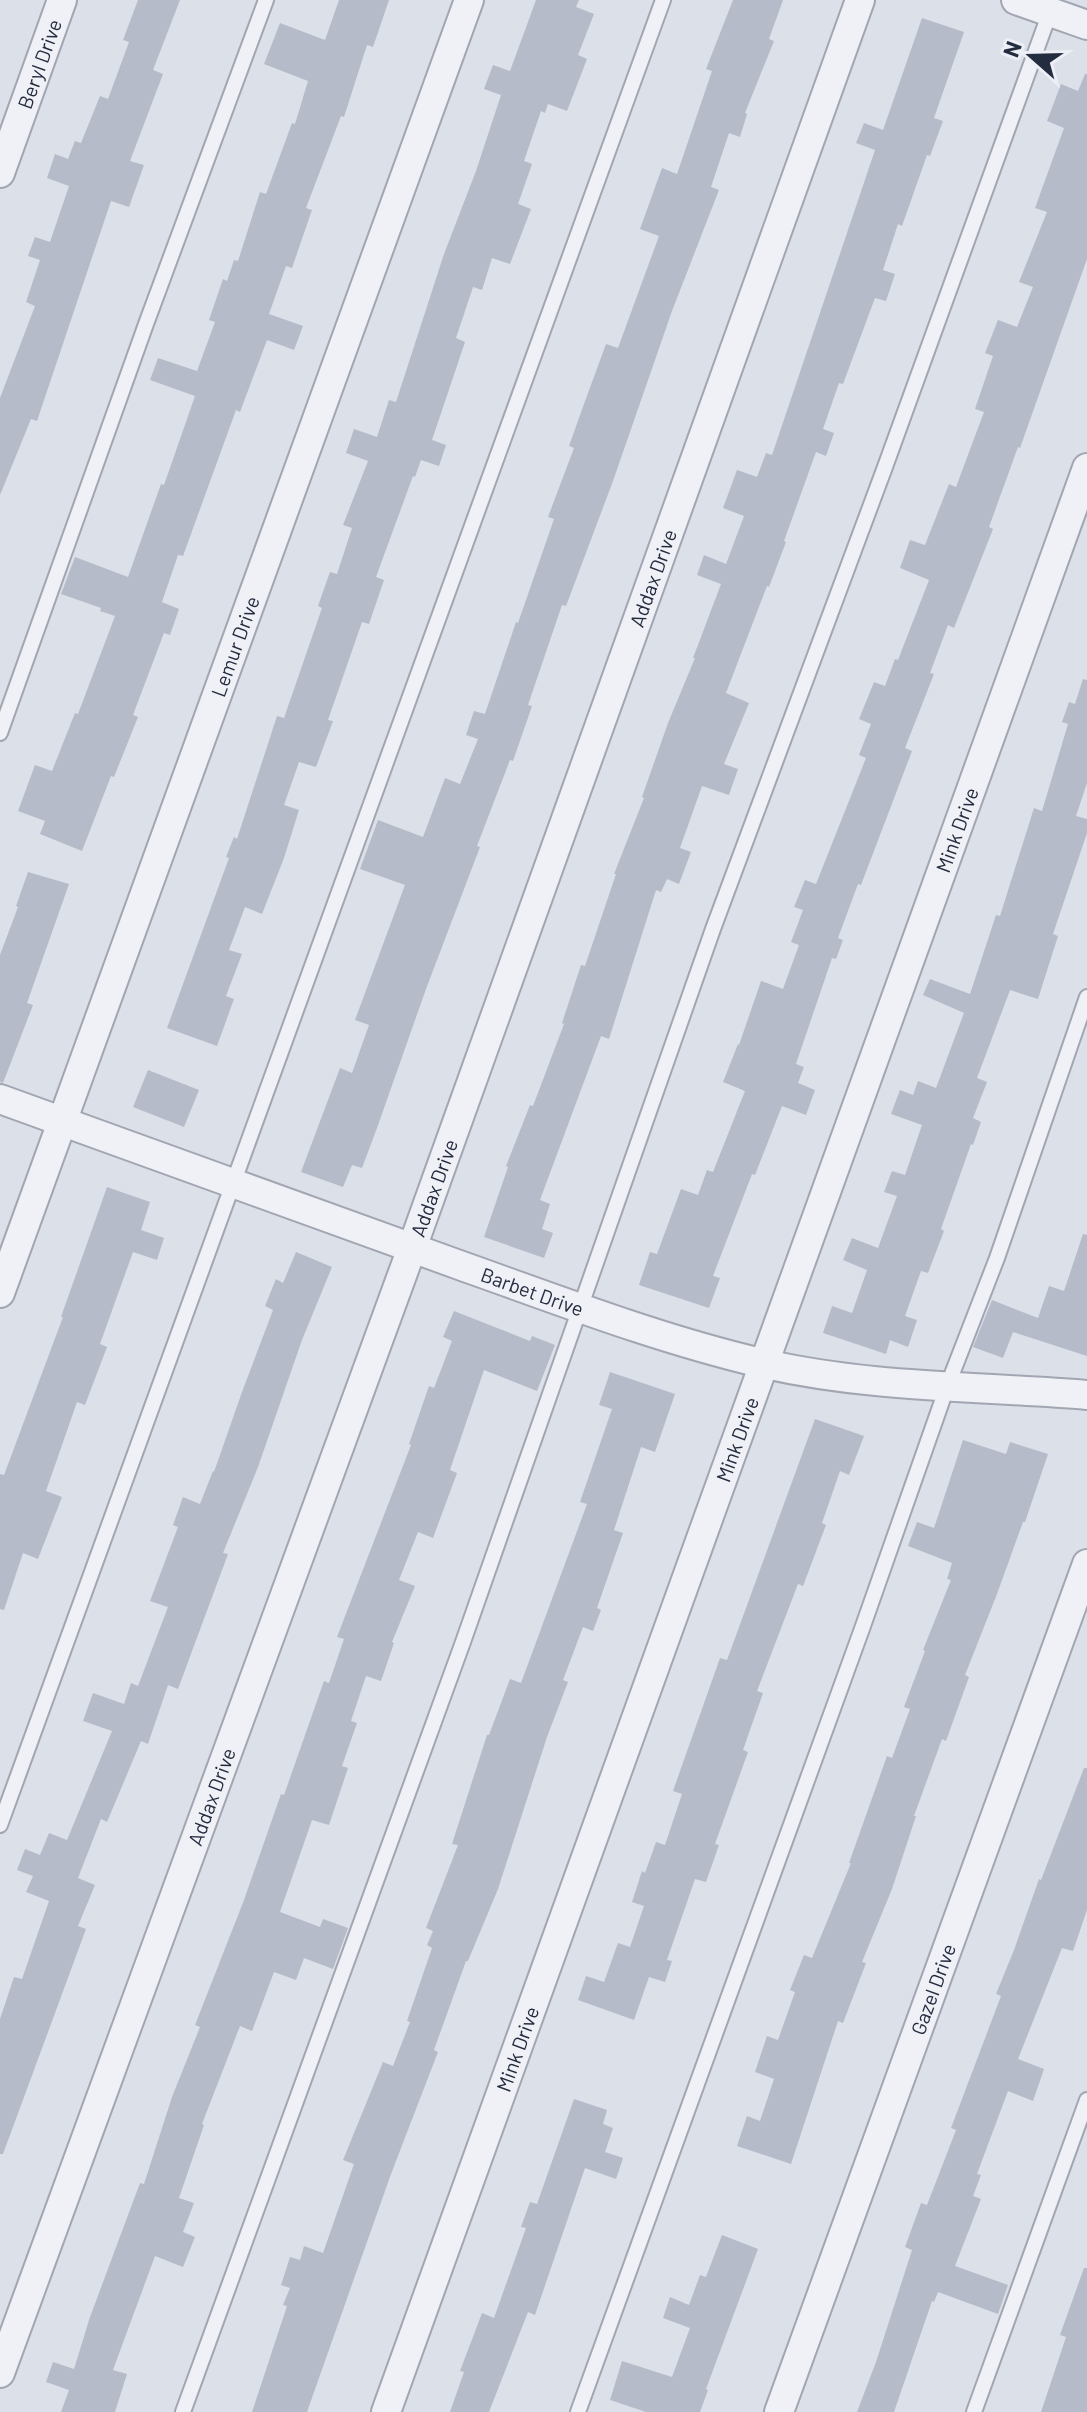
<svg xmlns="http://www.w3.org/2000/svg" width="1087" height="2412" font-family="Barlow,sans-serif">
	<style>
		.building { fill: #b6bbc9 }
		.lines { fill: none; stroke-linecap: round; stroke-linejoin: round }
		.lane-casing { stroke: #a1a6b2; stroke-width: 18 }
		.street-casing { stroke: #a1a6b2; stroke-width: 32 }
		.lane { stroke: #f0f1f6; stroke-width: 14 }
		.street { stroke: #f0f1f6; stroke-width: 28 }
		.labels { text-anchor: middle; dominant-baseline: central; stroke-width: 6; stroke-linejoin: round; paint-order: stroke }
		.street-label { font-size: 20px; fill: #242c40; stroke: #eceff6 }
	</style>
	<rect width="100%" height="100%" fill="#dce0e8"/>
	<g class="building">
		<polygon points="138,0 180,0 153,70 163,74 130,161 144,165 129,207 111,201 37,421 31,419 0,495 0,398 35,306 26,302 40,260 28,256 35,237 50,242 69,186 47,178 55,154 68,159 75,141 81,143 100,96 108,99 129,42 123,40"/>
		<polygon points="339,0 389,0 373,47 367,45 344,117 341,116 306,208 312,210 292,268 286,266 269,314 303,326 294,350 267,340 240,412 236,410 183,556 178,555 162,602 179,609 170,635 164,633 133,715 138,717 114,777 111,776 82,851 40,834 45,821 18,811 35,765 52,771 75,713 78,714 115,616 100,611 101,608 61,594 75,557 128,577 161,484 164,485 195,396 150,380 158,358 197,371 215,322 209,320 223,279 227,281 234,260 238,261 260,192 266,194 292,123 295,124 308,81 264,64 280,23 325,40"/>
		<polygon points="536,0 579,0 576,7 594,14 578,55 587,59 567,111 548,104 545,113 541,111 524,161 532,164 518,204 531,209 510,264 492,258 482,290 473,287 456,338 465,342 432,440 446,445 439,466 421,460 415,477 413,476 376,577 384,580 369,624 362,622 328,720 333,721 316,767 299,762 284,805 299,810 284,858 262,914 245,907 229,950 242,954 226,996 234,999 217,1046 167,1028 229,858 226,857 234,837 237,839 277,716 284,718 322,608 318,606 330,572 337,574 352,528 343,525 368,461 346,453 354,429 377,437 389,400 396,402 444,254 476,171 501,95 484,89 493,65 510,71"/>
		<polygon points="733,0 783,0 769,39 774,41 745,113 747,114 740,137 729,133 711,187 719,190 672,311 613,481 566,606 562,605 528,705 532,706 513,761 510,760 477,846 480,847 426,989 377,1128 362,1168 352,1165 343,1187 301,1172 340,1068 352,1073 369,1025 355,1020 405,885 360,869 378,820 423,837 445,778 460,784 478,739 466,735 474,711 485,714 516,622 518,623 554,519 548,517 574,448 569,446 584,404 606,344 618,348 659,236 640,229 662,168 677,174 712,71 706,69"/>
		<polygon points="922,18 964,32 934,118 943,121 930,156 927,155 902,226 898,224 883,270 895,274 886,301 875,298 843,384 839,383 823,429 834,433 826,456 816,452 784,541 786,542 769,587 767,586 726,693 749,703 724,764 738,769 729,795 702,786 680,848 691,852 679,884 667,879 661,892 656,890 609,1039 601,1036 540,1200 550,1204 542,1229 553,1233 544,1258 484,1237 508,1167 506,1166 530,1105 533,1106 564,1024 562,1023 581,965 585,966 616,874 614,874 644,798 642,797 668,723 695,658 693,658 721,584 697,575 704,555 726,564 744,516 723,508 737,470 757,477 766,453 772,455 875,150 856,143 864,123 883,130"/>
		<polygon points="1085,74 1087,74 1087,259 1020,448 1018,447 989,527 993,529 954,628 948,625 930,673 934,674 905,748 912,751 861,885 858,884 838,938 843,940 836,959 832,958 796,1064 804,1067 798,1083 815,1090 806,1115 782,1106 755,1175 752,1174 713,1276 720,1278 709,1308 639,1285 650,1252 657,1254 681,1189 698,1195 707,1170 713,1172 745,1091 723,1082 738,1044 739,1045 761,981 783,989 799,945 791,942 803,910 794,907 805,880 816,884 866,758 859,755 871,724 859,719 874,682 885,686 895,659 898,660 929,580 900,568 910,540 925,545 949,484 956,487 984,412 975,409 993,356 985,353 998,320 1017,327 1033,287 1019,282 1047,212 1035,208 1064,128 1047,121 1061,84 1078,91"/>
		<polygon points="1083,679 1087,680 1087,783 1076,816 1087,819 1087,833 1053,934 1058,936 1038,999 1010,990 977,1078 987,1082 973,1118 981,1122 973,1145 971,1144 941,1229 944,1231 928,1273 921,1271 905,1316 917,1320 908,1347 890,1340 886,1354 823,1333 832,1306 852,1313 867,1270 843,1260 852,1238 878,1248 897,1196 884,1192 892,1171 905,1175 922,1125 891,1114 900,1090 913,1095 918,1081 936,1088 964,1013 923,995 930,979 970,994 996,915 1000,916 1034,808 1042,811 1068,724 1062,722 1069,702 1075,704"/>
		<polygon points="28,872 69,884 27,1003 33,1005 3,1083 0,1082 0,955 18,907 16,906"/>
		<polygon points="148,1070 199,1090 184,1127 133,1107"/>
		<polygon points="107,1187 150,1202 141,1230 164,1238 157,1260 133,1252 100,1344 107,1347 85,1405 77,1402 46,1491 62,1497 38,1559 23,1553 4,1610 0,1609 0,1474 4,1475 63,1317 61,1317"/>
		<polygon points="1083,1234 1087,1235 1087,1356 1013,1332 1003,1358 973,1347 992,1300 1038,1318 1049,1286 1064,1291"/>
		<polygon points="296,1252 332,1267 302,1340 258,1467 223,1553 228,1554 178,1689 168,1685 148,1744 141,1741 107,1822 101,1819 78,1878 95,1885 78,1926 86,1929 3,2154 0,2154 0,2019 14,1977 22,1979 49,1901 26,1892 33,1876 17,1870 25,1849 40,1855 49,1833 67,1840 112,1731 83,1721 93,1693 124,1704 131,1683 138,1686 168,1607 150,1601 178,1527 173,1525 183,1497 200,1504 213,1471 214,1472 242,1392 273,1310 265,1306 276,1279 283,1283"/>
		<polygon points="454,1311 530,1341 532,1336 555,1345 537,1391 484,1370 450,1470 457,1473 433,1538 418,1532 399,1580 415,1586 392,1642 394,1643 381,1681 366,1676 351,1721 357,1723 342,1766 348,1768 329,1825 312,1820 280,1912 320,1927 323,1919 348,1928 333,1969 304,1958 296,1980 274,1972 252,2031 240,2026 202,2124 204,2125 179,2198 194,2203 183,2232 195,2237 183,2267 155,2256 113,2370 127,2374 115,2412 61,2412 69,2390 46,2382 53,2362 74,2369 90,2317 140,2183 144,2184 172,2097 200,2027 195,2025 244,1900 281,1794 284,1795 324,1681 329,1683 344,1639 337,1637 411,1445 409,1444 429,1386 434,1388 452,1341 443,1337"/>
		<polygon points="610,1372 675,1394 655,1452 641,1447 614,1530 623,1533 597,1608 601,1610 593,1631 583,1627 563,1680 568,1682 547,1737 498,1889 468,1961 466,1961 434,2050 438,2052 391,2174 307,2412 252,2412 287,2306 283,2305 290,2288 281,2285 290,2257 300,2260 304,2246 323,2253 354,2164 343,2160 383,2062 393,2066 410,2022 407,2021 432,1948 427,1945 433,1931 426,1928 458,1845 452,1844 487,1735 489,1735 510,1679 521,1683 587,1504 580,1502 612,1409 599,1405"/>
		<polygon points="815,1419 864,1436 849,1475 840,1471 822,1523 826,1525 803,1586 798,1584 757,1691 763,1693 743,1750 748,1752 715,1844 719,1845 706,1882 695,1879 667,1960 672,1961 665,1982 649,1977 634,2020 578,2000 586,1976 604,1982 618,1943 630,1947 644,1906 632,1902 642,1871 645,1873 656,1842 665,1845 682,1794 673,1791 720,1658 727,1660"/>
		<polygon points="963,1440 1006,1454 1010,1442 1048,1454 1025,1522 1023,1522 997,1594 965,1675 969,1677 946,1741 942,1739 914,1816 916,1816 892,1889 862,1962 866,1963 843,2023 838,2021 791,2164 737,2146 747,2116 760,2121 774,2079 755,2072 767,2036 778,2040 795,1992 790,1990 804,1955 812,1958 851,1863 849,1863 887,1756 892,1758 910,1709 904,1707 925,1651 923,1650 951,1580 947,1579 952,1563 908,1546 917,1522 934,1528"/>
		<polygon points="1084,1768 1087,1768 1087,1910 1073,1951 1062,1948 1018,2059 1044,2069 1033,2101 1008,2091 977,2174 981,2175 973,2196 981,2199 955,2266 1008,2285 998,2314 938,2292 934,2302 932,2301 894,2412 857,2412 876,2362 912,2250 905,2247 921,2203 927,2205 956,2130 951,2128 1001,1996 996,1994 1014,1950 1039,1879 1041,1880"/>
		<polygon points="574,2099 607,2110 603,2124 613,2128 605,2152 623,2158 616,2179 585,2168 535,2315 528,2312 489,2412 450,2412 464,2372 460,2371 482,2313 494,2318 526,2228 521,2227 530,2202 537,2204"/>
		<polygon points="722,2235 758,2249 706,2389 708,2390 700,2412 646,2412 610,2400 622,2361 672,2377 690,2328 663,2318 670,2297 689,2305 700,2275 706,2277"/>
		<polygon points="1084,2268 1087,2268 1087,2412 1041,2412 1066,2337 1060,2335"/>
	</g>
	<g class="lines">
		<g class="lane-casing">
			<g id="lane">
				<polyline points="0,733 146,324 266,0"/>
				<polyline points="0,1825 663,0"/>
				<polyline points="183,2412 463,1642 713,929 885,467 1050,12"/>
				<polyline points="578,2412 863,1626 947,1387 997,1258 1087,997"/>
				<polyline points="974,2412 1087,2100"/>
			</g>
		</g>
		<g class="street-casing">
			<g id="street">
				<polyline points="1016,0 1087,25"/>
				<path id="s1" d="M 0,173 L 62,0"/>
				<path id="s2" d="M 0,1099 C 154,1154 308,1211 462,1266 C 561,1301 659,1339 761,1363 C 868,1388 978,1386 1087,1395"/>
				<path id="s3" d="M 0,1293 L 469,0"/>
				<path id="s4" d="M 0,2373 L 412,1248 L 860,0"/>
				<path id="s5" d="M 386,2412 L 1087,468"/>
				<path id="s6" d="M 779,2412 L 1087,1564"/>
			</g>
		</g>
		<use href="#lane" class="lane"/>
		<use href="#street" class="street"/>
	</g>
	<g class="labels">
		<g class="street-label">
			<text stroke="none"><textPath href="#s1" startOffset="116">Beryl Drive</textPath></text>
			<text stroke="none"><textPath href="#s4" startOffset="1910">Addax Drive</textPath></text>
			<text stroke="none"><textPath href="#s3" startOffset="688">Lemur Drive</textPath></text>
			<text stroke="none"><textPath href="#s5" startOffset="1682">Mink Drive</textPath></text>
			<text stroke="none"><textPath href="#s4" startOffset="1262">Addax Drive</textPath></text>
			<text stroke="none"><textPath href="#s2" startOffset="566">Barbet Drive</textPath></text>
			<text stroke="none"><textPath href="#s5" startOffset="1034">Mink Drive</textPath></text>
			<text stroke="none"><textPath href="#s4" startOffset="614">Addax Drive</textPath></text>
			<text stroke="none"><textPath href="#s6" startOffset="450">Gazel Drive</textPath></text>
			<text stroke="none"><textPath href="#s5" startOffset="386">Mink Drive</textPath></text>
		</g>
	</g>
	<g transform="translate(1031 56) rotate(290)" stroke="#eceff6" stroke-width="6" paint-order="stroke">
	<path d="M0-6L14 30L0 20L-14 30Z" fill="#242c40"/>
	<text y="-12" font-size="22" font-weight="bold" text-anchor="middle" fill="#242c40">N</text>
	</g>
</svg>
